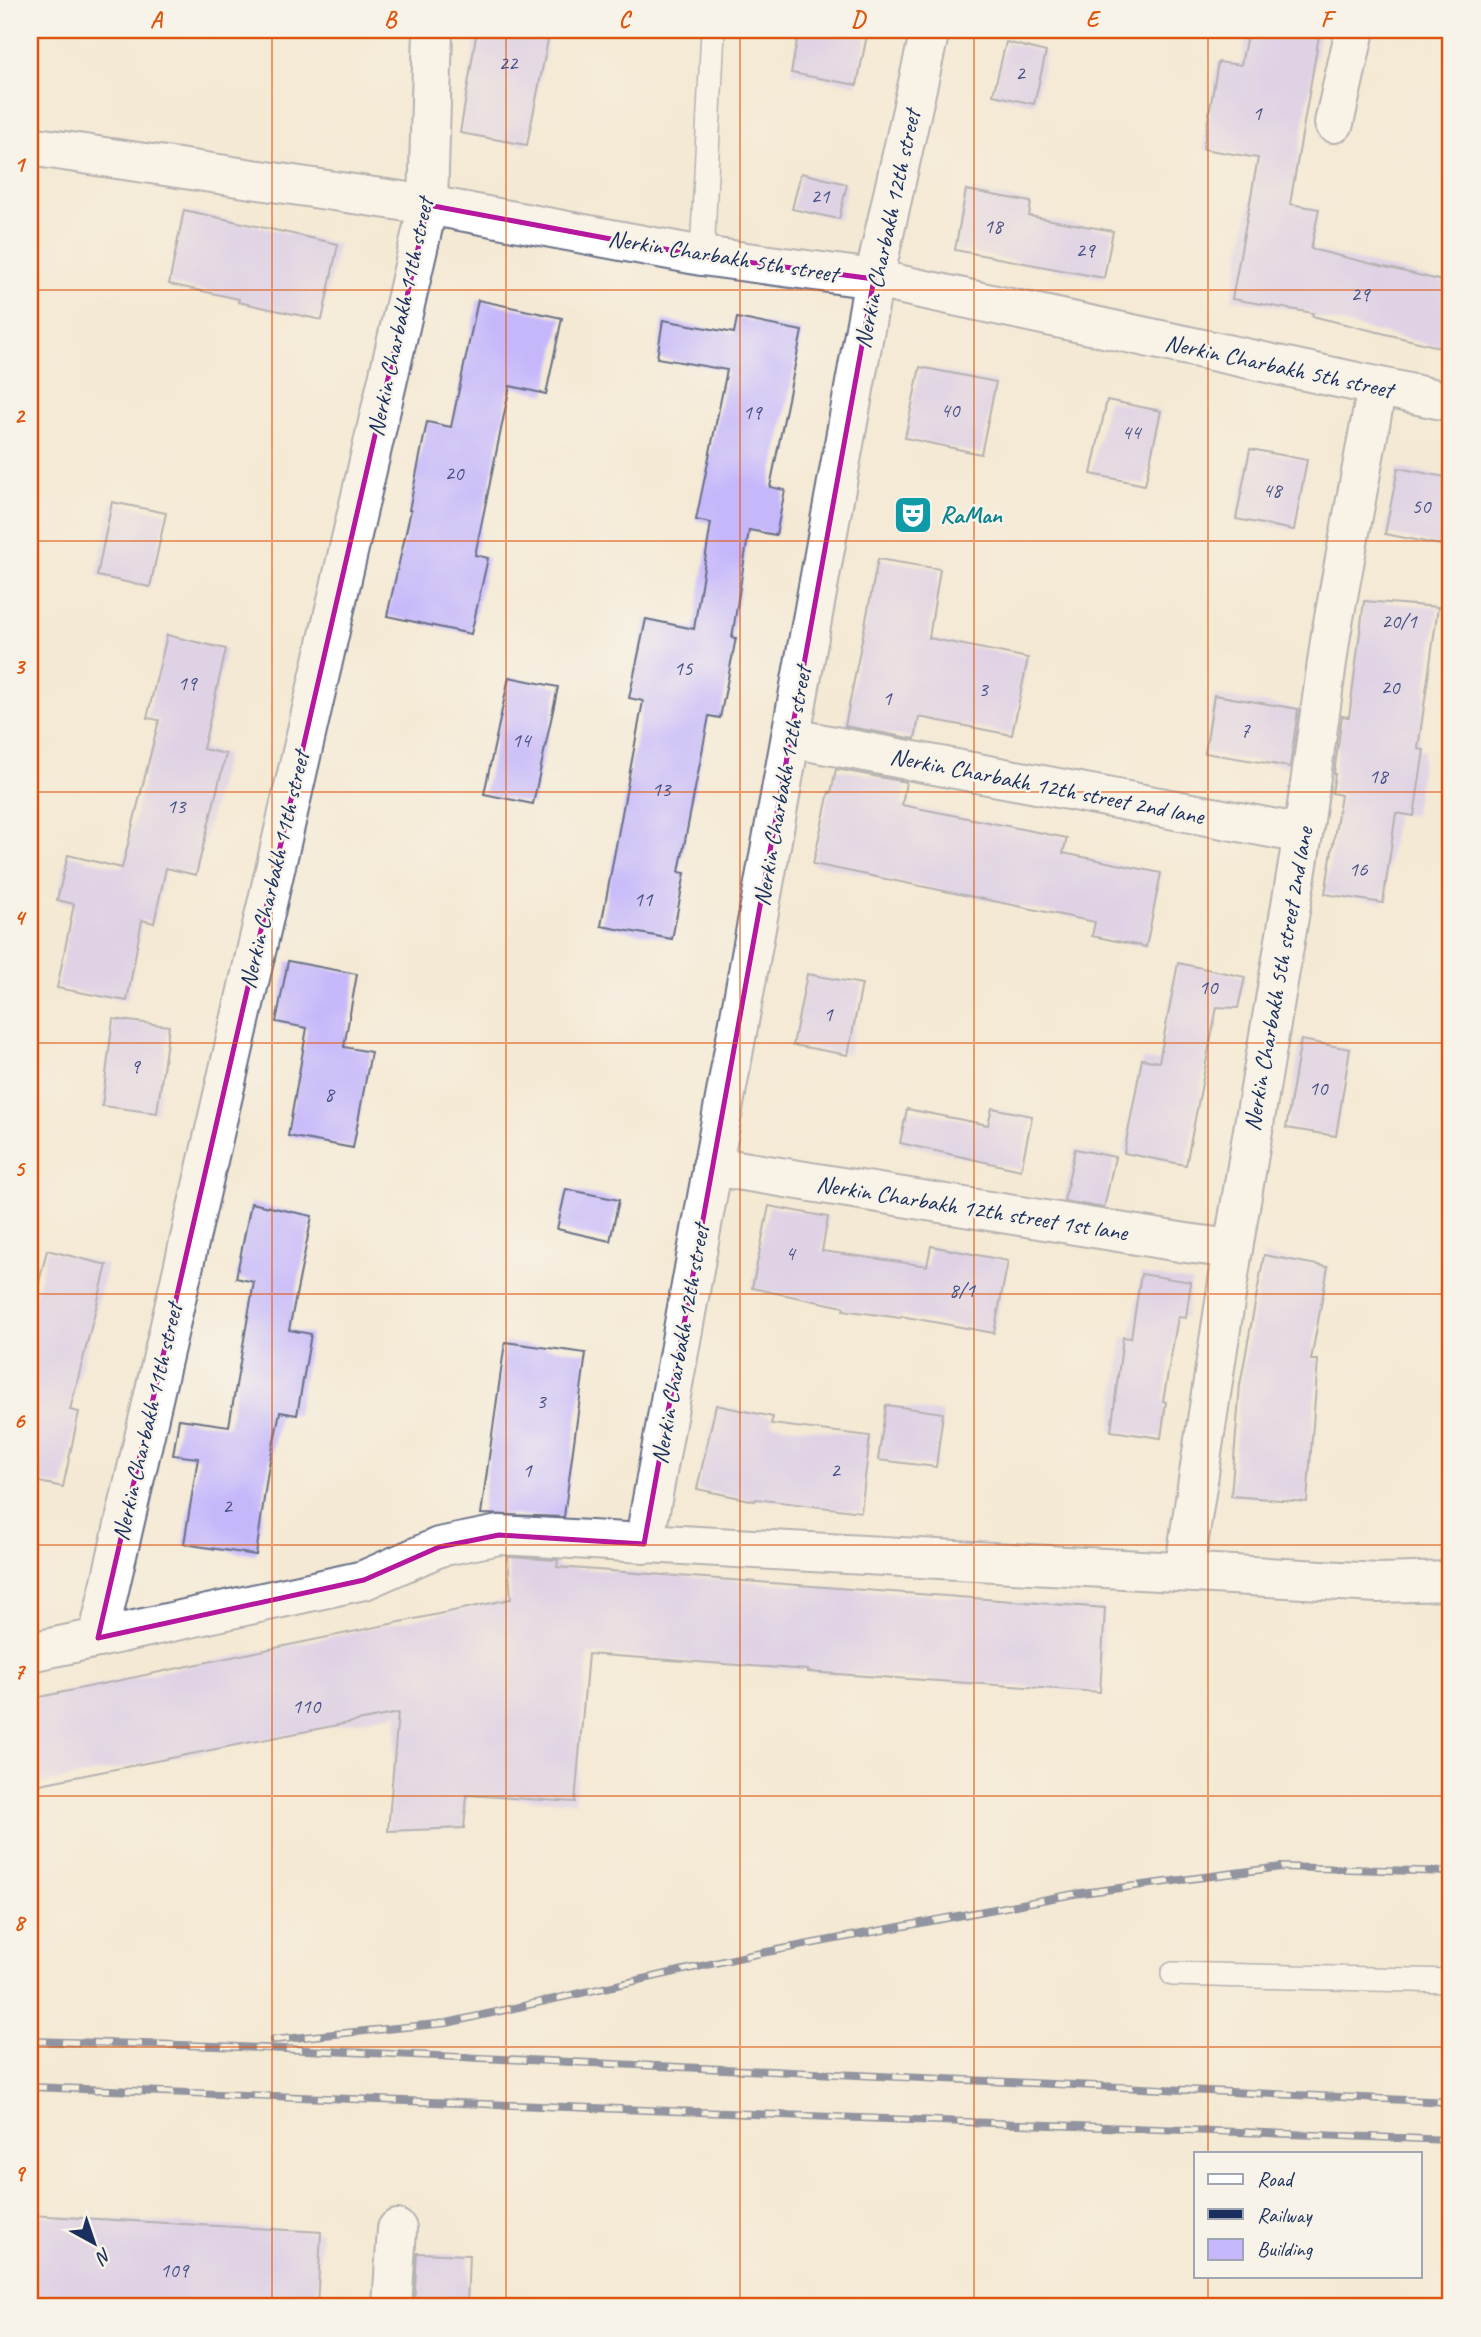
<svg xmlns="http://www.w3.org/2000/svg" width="1481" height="2337" font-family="Caveat,sans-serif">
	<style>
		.building { fill: #c6b7fb }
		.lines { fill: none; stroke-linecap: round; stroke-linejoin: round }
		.service-casing { stroke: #677087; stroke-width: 26 }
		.minor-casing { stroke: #677087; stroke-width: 42 }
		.service { stroke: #fff; stroke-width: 23 }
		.minor { stroke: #fff; stroke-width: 38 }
		.rail-casing { stroke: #1b2f5e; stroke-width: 8 }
		.rail { stroke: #f7f3e8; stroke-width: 5; stroke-dasharray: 16; stroke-linecap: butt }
		.marked { fill: none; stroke: #b5179e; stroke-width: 5; stroke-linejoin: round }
		.grid { fill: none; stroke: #de5710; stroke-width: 2; stroke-opacity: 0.55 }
		.labels { text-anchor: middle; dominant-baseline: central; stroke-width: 5; stroke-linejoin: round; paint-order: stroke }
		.number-label { font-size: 21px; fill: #465185 }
		.street-label { font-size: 24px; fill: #1b2f5e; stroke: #f7f3e8 }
		.culture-label { font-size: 24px; font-weight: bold; fill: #0d838f; stroke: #f7f3e8; text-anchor: start }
		.neatline { fill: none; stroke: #de5710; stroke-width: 2.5 }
		.grid-label { font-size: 23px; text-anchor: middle; font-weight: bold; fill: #de5710 }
	</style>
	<rect width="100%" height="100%" fill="#f7f3e8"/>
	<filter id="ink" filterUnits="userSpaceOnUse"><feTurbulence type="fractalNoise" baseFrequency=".0143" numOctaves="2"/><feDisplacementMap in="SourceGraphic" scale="14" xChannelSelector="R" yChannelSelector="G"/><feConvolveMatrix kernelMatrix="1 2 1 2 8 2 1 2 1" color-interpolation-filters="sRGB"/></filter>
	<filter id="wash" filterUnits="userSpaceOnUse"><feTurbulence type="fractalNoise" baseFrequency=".00686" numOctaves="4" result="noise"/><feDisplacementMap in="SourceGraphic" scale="28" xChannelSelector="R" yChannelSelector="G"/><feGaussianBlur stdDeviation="1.57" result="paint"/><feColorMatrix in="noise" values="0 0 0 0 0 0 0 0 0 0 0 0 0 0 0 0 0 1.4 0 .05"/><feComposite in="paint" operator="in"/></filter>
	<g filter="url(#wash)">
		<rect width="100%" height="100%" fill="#f4e9d4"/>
		<g id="blocks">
			<g class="building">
				<polygon points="477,30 494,30 548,40 527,145 460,133"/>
				<polygon points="799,30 868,30 857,85 791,73"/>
				<polygon points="1248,30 1320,30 1290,204 1319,209 1311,249 1451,283 1451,350 1312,316 1313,313 1232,299 1258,158 1203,149 1218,62 1241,65"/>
				<polygon points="1006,42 1046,52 1034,104 993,95"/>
				<polygon points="801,173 847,184 839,219 792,209"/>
				<polygon points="966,190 1031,202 1029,216 1113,231 1104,278 955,250"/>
				<polygon points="184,210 338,244 322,320 238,302 239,299 169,284"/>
				<polygon points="478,300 562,318 546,394 510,386 475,555 488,558 471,634 387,616 411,510 409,510 427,422 451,427"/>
				<polygon points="737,318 802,331 770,487 785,490 776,535 749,530 732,638 736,638 720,718 709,716 679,872 685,873 672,939 601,926 643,701 629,698 646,619 694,629 711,523 696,520 727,370 657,358 663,320 734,333"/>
				<polygon points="920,367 996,382 981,454 905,438"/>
				<polygon points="1107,400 1161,411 1145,485 1091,474"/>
				<polygon points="1250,449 1307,460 1294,530 1236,519"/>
				<polygon points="1398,468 1451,478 1451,547 1385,534"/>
				<polygon points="112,502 166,513 150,587 97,576"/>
				<polygon points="878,559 940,569 929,638 1028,658 1012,735 919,717 915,739 845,726"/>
				<polygon points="1364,601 1438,607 1418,749 1424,750 1414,816 1396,813 1383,903 1325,894 1341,795 1332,793 1335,774 1334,774 1342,716 1349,717"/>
				<polygon points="167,635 226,649 203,749 226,754 196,875 166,868 154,923 142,920 127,1001 57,988 74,904 57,900 68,855 122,868 159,720 147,718"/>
				<polygon points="509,677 558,687 533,804 484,794"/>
				<polygon points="1214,695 1298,709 1290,767 1205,753"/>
				<polygon points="836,769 906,782 902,805 1067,838 1063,853 1161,873 1146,947 1092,936 1095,922 813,864 829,792 831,793"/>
				<polygon points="288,961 357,974 344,1047 371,1052 353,1148 288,1136 307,1028 276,1022"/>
				<polygon points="1178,963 1245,977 1238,1008 1217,1007 1186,1165 1124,1153 1142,1059 1159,1062"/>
				<polygon points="807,974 862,984 848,1055 793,1045"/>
				<polygon points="113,1019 169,1026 157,1113 102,1106"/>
				<polygon points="1301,1040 1350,1049 1336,1136 1286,1128"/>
				<polygon points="992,1108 1032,1116 1021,1170 900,1143 907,1109 988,1125"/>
				<polygon points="1075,1149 1115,1157 1104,1208 1064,1201"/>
				<polygon points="566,1189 619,1200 610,1241 557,1229"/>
				<polygon points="251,1203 312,1216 289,1330 311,1334 297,1415 280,1412 268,1470 256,1555 184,1544 198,1458 173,1455 179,1419 229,1426 254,1282 236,1278"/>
				<polygon points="769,1206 828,1217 822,1251 927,1266 931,1246 1008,1261 994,1333 901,1316 900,1318 843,1310 844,1307 752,1288"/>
				<polygon points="47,1250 107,1265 70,1410 79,1412 63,1487 30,1480 30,1319"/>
				<polygon points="1264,1255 1328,1267 1311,1360 1318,1360 1307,1502 1231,1496 1240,1385"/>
				<polygon points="1141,1274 1191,1282 1186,1318 1178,1317 1163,1401 1166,1402 1161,1438 1111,1431 1123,1337 1131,1338"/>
				<polygon points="505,1342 586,1353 564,1517 481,1514"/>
				<polygon points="716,1405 773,1417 771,1424 870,1436 861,1512 756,1499 755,1501 697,1489"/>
				<polygon points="886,1405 943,1413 936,1467 878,1460"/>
				<polygon points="508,1557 558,1560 557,1567 1105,1608 1100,1692 808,1672 808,1670 588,1654 575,1802 467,1795 464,1828 388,1831 398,1713 30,1786 30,1699 511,1599"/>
				<polygon points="30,2215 321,2232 317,2307 30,2307"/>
				<polygon points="417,2253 469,2255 467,2307 414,2307"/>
			</g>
		</g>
	</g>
	<g filter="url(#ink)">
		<use href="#blocks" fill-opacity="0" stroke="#677087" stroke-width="2"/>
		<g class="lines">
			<g class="service-casing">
				<g id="service">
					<polyline points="702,256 713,30"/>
					<polyline points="1173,1974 1451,1981"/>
				</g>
			</g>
			<g class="minor-casing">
				<g id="minor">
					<polyline points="1334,123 1355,30"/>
					<polyline points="30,146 428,205 702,256 874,279 1451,402"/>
					<polyline points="791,738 1303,834"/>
					<polyline points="712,1166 1186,1243 1233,1249"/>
					<polyline points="644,1544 874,279 930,30"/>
					<polyline points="1184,1572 1233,1249 1303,834 1331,634 1377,387"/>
					<polyline points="98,1638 364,1580 439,1547 499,1535 1378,1583 1451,1581"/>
					<polyline points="30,1652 98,1638 428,205 433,30"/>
					<polyline points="392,2307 397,2229"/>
				</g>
			</g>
			<use href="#service" class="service"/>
			<use href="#minor" class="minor"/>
			<g class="rail-casing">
				<g id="rail">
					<polyline points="273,2040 447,2023 751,1955 1074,1894 1281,1867 1451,1872"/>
					<polyline points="30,2041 217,2046 1451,2102"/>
					<polyline points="30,2087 1451,2140"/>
				</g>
			</g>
			<use href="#rail" class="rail"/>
		</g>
	</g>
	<path d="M0 0H1481V2337H0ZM 428,205 L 702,256 L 874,279 L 644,1544 L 499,1535 L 439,1547 L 364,1580 L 98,1638 Z" fill="#f4e9d4" fill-opacity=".55" fill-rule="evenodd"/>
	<path class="marked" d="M 428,205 L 702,256 L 874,279 L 644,1544 L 499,1535 L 439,1547 L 364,1580 L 98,1638 Z"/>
	<path class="grid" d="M 272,30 L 272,2307M 506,30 L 506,2307M 740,30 L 740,2307M 974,30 L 974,2307M 1208,30 L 1208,2153M 30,290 L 1451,290M 30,541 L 1451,541M 30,792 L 1451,792M 30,1043 L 1451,1043M 30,1294 L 1451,1294M 30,1545 L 1451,1545M 30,1796 L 1451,1796M 30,2047 L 1451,2047M 1208,2276 L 1208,2307"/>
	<defs>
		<g id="theatre-square" transform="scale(2.0125)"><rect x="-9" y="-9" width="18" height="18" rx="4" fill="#0f9aa8" stroke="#f7f3e8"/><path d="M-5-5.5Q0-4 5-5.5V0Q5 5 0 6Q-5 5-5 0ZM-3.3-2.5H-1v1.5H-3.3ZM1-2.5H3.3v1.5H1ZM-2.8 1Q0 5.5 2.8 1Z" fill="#fff"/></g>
	</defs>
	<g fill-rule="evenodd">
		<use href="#theatre-square" x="913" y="515"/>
	</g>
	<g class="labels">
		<g class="number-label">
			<text x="508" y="63">22</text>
			<text x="1020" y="73">2</text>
			<text x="1257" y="113">1</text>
			<text x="820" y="196">21</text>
			<text x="993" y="226">18</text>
			<text x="1085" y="250">29</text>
			<text x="1360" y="294">29</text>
			<text x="950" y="410">40</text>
			<text x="752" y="412">19</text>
			<text x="1131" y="432">44</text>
			<text x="454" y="473">20</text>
			<text x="1272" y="490">48</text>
			<text x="1421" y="506">50</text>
			<text x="1399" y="621">20/1</text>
			<text x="683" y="668">15</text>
			<text x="187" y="683">19</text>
			<text x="1390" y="687">20</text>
			<text x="983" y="689">3</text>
			<text x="887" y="698">1</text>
			<text x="1245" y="730">7</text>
			<text x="521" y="740">14</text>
			<text x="1378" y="776">18</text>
			<text x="661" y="789">13</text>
			<text x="176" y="806">13</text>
			<text x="1358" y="869">16</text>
			<text x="643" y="899">11</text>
			<text x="1208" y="987">10</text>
			<text x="828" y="1014">1</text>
			<text x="135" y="1066">9</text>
			<text x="1318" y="1088">10</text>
			<text x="329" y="1094">8</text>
			<text x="790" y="1253">4</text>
			<text x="962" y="1290">8/1</text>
			<text x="541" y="1401">3</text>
			<text x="527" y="1470">1</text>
			<text x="835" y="1470">2</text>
			<text x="227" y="1506">2</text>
			<text x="306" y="1706">110</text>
			<text x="174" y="2270">109</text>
		</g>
		<g class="street-label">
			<text transform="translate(887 229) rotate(-78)">Nerkin Charbakh 12th street</text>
			<text transform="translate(723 256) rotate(9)">Nerkin Charbakh 5th street</text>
			<text transform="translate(400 317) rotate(-78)">Nerkin Charbakh 11th street</text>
			<text transform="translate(1279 366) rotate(12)">Nerkin Charbakh 5th street</text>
			<text transform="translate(782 786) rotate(-80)">Nerkin Charbakh 12th street</text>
			<text transform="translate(1047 786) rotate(11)">Nerkin Charbakh 12th street 2nd lane</text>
			<text transform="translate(274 870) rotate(-77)">Nerkin Charbakh 11th street</text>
			<text transform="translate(1278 979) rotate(-80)">Nerkin Charbakh 5th street 2nd lane</text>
			<text transform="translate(972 1208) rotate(9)">Nerkin Charbakh 12th street 1st lane</text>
			<text transform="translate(680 1344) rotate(-80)">Nerkin Charbakh 12th street</text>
			<text transform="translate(147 1422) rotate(-77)">Nerkin Charbakh 11th street</text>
		</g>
		<g class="culture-label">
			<text x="940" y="515">RaMan</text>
		</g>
	</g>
	<rect width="1481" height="2337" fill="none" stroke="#f7f3e8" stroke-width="77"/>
	<rect x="1194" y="2152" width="228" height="126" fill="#f7f3e8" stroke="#9fa5b1" stroke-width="2"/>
	<rect x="1208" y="2174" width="35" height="10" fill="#ffffff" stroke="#9fa5b1" stroke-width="2"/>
	<text x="1257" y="2186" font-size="21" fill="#1b2f5e">Road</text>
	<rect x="1208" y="2209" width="35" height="10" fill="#1b2f5e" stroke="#9fa5b1" stroke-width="2"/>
	<text x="1257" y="2222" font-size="21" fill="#1b2f5e">Railway</text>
	<rect x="1208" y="2239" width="35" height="21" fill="#c6b7fb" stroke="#9fa5b1" stroke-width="2"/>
	<text x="1257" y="2256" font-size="21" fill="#1b2f5e">Building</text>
	<g transform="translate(94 2243) rotate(140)" stroke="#f7f3e8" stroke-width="5" paint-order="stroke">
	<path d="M0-5L12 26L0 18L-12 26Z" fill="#1b2f5e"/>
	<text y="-10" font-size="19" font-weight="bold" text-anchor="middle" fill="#1b2f5e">N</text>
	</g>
	<rect x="38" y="38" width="1404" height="2260" class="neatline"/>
	<g class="grid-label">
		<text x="156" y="27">A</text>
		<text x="390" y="27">B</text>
		<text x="624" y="27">C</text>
		<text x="858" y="27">D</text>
		<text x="1092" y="27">E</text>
		<text x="1326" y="27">F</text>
		<text x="19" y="172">1</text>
		<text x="19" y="423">2</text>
		<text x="19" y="674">3</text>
		<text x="19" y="925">4</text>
		<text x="19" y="1176">5</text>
		<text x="19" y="1428">6</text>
		<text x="19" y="1679">7</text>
		<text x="19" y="1930">8</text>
		<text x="19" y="2181">9</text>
	</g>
</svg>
